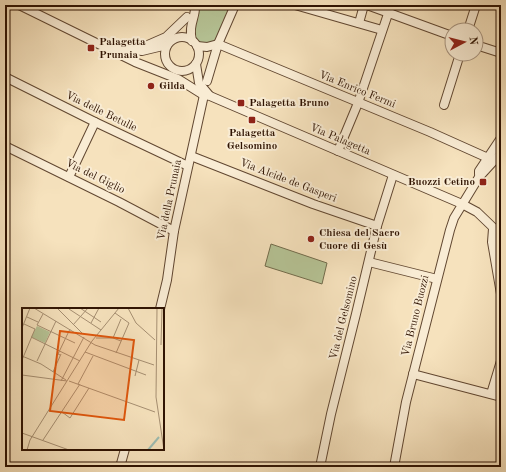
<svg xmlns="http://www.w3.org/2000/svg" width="506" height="472" font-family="'Old Standard TT',serif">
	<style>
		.green { fill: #b6c496; stroke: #726c4c }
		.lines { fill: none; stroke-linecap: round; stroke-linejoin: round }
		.minor-casing { stroke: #614731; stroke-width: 10 }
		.minor { stroke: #f9ecd4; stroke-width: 8 }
		.poi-dot { fill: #8f2418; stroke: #f9ecd4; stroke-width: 1.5 }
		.labels { text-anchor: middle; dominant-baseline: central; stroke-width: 4; stroke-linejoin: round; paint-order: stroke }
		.poi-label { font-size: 11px; font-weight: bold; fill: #2f1302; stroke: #f9ecd4; text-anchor: start }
		.street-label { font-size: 11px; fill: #2f1302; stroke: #f9ecd4 }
		.inset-river { fill: none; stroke: #9dbdb3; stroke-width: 2 }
		.inset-road { fill: none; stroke: #a68f72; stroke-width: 1 }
		.view { fill: #df560c; fill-opacity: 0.15; stroke: #df560c; stroke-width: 2 }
		.inset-edge { fill: none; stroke: #2f1302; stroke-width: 2 }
	</style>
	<rect width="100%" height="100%" fill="#f6e2bd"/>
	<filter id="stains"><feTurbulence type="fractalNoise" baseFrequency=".005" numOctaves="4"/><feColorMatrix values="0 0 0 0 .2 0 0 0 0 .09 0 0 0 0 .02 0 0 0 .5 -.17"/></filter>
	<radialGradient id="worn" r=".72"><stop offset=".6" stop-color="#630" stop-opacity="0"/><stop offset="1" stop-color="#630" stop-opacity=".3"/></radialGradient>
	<g class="green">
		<polygon points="195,5 235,5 218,44 197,46 190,32"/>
		<polygon points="271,244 327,263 322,284 265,266"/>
	</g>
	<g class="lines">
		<g class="minor-casing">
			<g id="minor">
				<polyline points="19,5 135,62 178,79 202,94 210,96 462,204 477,212 501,235"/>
				<polyline points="295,5 382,30"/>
				<polyline points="367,5 452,36"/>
				<polyline points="359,23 364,5"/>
				<polyline points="468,30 476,5"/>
				<circle cx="182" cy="54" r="17"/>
				<path d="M 192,41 C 188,24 196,18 195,5"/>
				<polyline points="218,44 430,132 488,158"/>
				<polyline points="476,45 501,53"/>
				<polyline points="197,46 207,47 218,44"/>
				<polyline points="111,48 142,51 167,45"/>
				<polyline points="134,51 166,37 187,17"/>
				<polyline points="196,64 199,83 209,95"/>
				<polyline points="5,77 95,122 188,166"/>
				<polyline points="207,81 218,44 235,5"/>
				<polyline points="444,105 460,54"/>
				<polyline points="5,146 119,202 174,231"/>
				<polyline points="338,151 358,103 391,5"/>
				<polyline points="191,156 313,204 377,226"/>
				<polyline points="479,174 479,171 501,138"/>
				<polyline points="69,177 95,122"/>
				<polyline points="493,229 492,242 501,294"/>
				<polyline points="369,262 437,279"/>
				<polyline points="160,309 167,280 174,231 204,95"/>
				<polyline points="413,374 501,397"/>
				<polyline points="491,394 501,361"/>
				<polyline points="120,467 125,449"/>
				<polyline points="320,467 331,414 356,314 377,226 393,175"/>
				<polyline points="394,467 406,402 450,230 454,218 479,177 501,153"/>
			</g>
		</g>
		<use href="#minor" class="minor"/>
	</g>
	<g class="poi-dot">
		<rect x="87" y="44" width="8" height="8" rx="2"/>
		<circle cx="151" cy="86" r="4"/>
		<rect x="237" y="99" width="8" height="8" rx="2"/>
		<rect x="248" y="116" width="8" height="8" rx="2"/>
		<rect x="479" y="178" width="8" height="8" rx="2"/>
		<circle cx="311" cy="239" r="4"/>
	</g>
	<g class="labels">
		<g class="poi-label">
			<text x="99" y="42">Palagetta<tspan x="99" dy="13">Prunaia</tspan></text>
			<text x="159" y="86">Gilda</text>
			<text x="249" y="103">Palagetta Bruno</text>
			<text x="252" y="133" text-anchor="middle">Palagetta<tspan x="252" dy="13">Gelsomino</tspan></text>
			<text x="475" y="182" text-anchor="end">Buozzi Cetino</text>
			<text x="319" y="233">Chiesa del Sacro<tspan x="319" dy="13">Cuore di Gesù</tspan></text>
		</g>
		<g class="street-label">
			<text transform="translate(357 90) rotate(22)">Via Enrico Fermi</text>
			<text transform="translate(101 112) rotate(26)">Via delle Betulle</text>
			<text transform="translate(340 140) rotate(23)">Via Palagetta</text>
			<text transform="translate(95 177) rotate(26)">Via del Giglio</text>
			<text transform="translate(288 181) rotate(21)">Via Alcide de Gasperi</text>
			<text transform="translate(170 200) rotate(-78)">Via della Prunaia</text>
			<text transform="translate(416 316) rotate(-76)">Via Bruno Buozzi</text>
			<text transform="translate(344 318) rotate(-76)">Via del Gelsomino</text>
		</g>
	</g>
	<g transform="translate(22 308)">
		<rect width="142" height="142" fill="#f6e2bd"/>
		<path d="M 15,18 L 28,24 L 23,35 L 9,29 Z" fill="#b6c496"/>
		<path class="inset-river" d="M 126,142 L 137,129"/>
		<path class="inset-road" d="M 12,0 L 73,37 L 132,57M 35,0 L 61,26M 58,0 L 79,14M 106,0 L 114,15 L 133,32M 135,0 L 134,89 L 142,142M 47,1 L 79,22M 93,5 L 107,15 L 94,45M 21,6 L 15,17 L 53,35M 5,9 L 16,14M 69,15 L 77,0M 51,17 L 66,0M 0,20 L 8,0M 9,29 L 58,53M 74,30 L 91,30 L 99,33M 91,30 L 99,11M 139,37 L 140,0M 63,44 L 124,67M 38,47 L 36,46 L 48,21M 0,48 L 19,56 L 44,72M 0,52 L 13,21 L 2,16M 15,53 L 34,13M 31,64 L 39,46M 0,67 L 45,73M 113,68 L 117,52M 39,73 L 62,29M 47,73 L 133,104M 56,76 L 71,48M 40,104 L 48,110 L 67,80M 0,125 L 47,142M 21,132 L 58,76M 5,142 L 8,132 L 70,33 L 97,0"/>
		<path class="view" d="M 38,23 L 112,32 L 102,112 L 28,103 Z"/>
		<rect width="142" height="142" class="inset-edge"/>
	</g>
	<rect width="506" height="472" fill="none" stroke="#f6e2bd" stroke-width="20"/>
	<rect x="6" y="6" width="494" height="460" fill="none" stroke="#2f1302" stroke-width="2"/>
	<rect x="10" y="10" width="486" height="452" fill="none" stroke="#2f1302"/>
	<g transform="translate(464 42) rotate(83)"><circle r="19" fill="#f9ecd4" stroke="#a89580"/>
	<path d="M0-3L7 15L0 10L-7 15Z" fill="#8f2418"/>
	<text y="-6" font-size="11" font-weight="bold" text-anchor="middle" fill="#2f1302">N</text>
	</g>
	<rect width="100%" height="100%" filter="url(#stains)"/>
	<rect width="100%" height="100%" fill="url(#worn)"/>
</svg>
